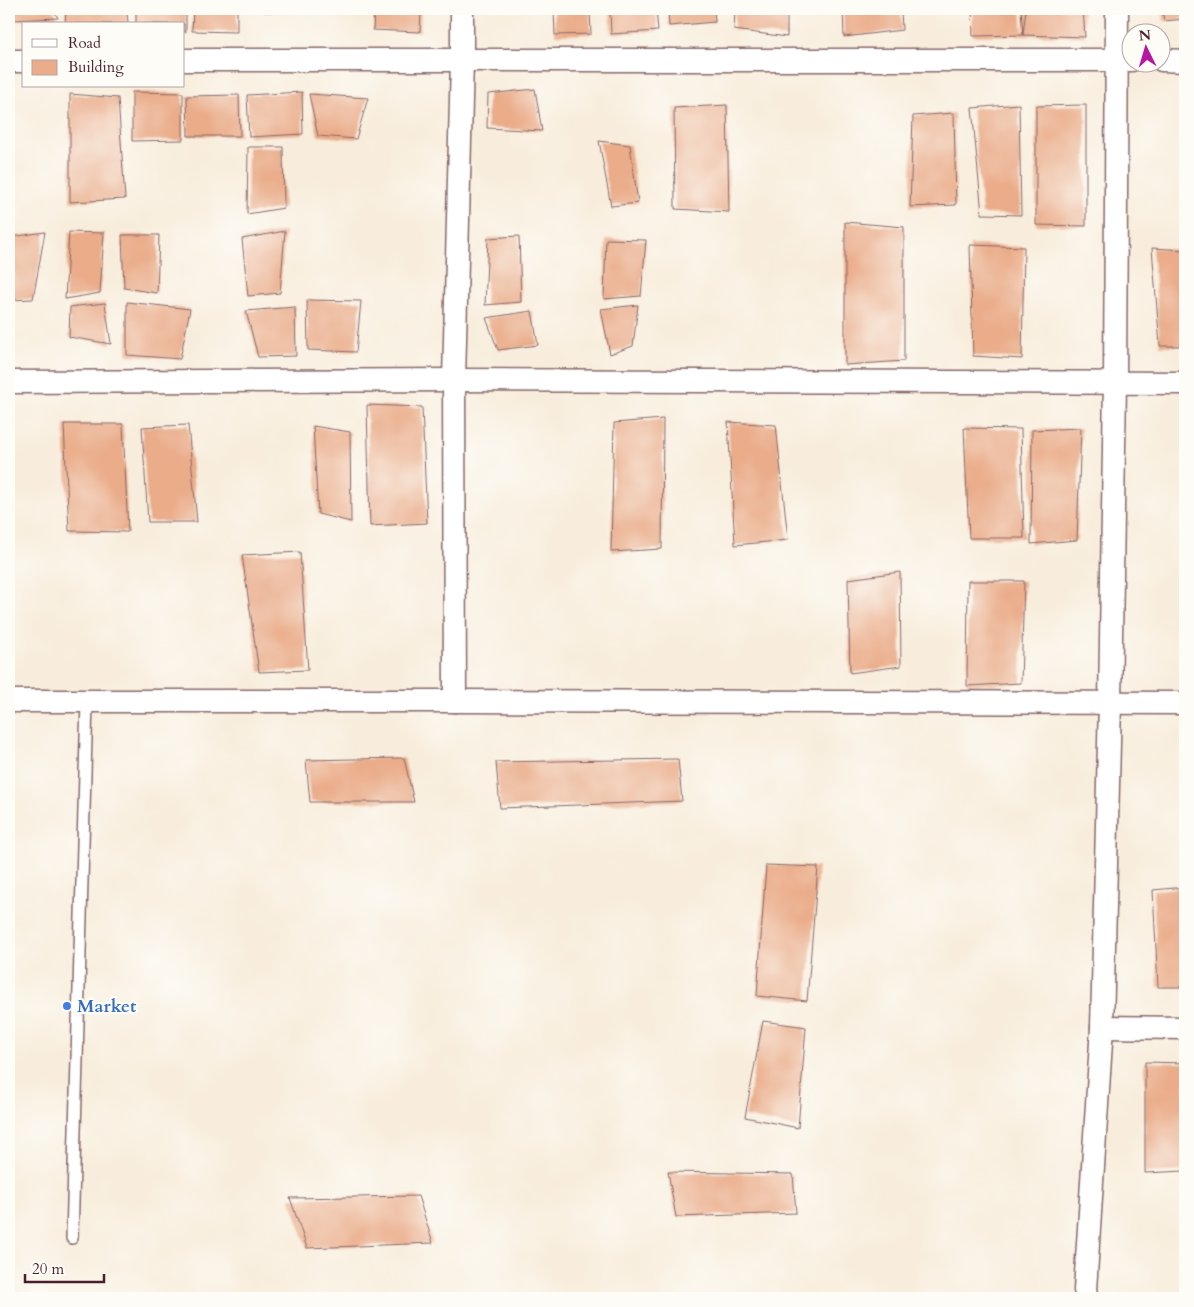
<svg xmlns="http://www.w3.org/2000/svg" width="1194" height="1307" font-family="Cardo,serif">
	<style>
		.building { fill: #eaac89 }
		.lines { fill: none; stroke-linecap: round; stroke-linejoin: round }
		.lane-casing { stroke: #876769; stroke-width: 14 }
		.street-casing { stroke: #876769; stroke-width: 25 }
		.lane { stroke: #fff; stroke-width: 11 }
		.street { stroke: #fff; stroke-width: 22 }
		.shop-dot { fill: #3f7fe0; stroke: #fdfcf7; stroke-width: 2 }
		.labels { text-anchor: middle; dominant-baseline: central; stroke-width: 4.5; stroke-linejoin: round; paint-order: stroke }
		.shop-label { font-size: 18px; font-weight: bold; fill: #366cbe; stroke: #fdfcf7; text-anchor: start }
	</style>
	<rect width="100%" height="100%" fill="#fdfcf7"/>
	<filter id="ink" filterUnits="userSpaceOnUse"><feTurbulence type="fractalNoise" baseFrequency=".02" numOctaves="2"/><feDisplacementMap in="SourceGraphic" scale="10" xChannelSelector="R" yChannelSelector="G"/><feConvolveMatrix kernelMatrix="1 2 1 2 8 2 1 2 1" color-interpolation-filters="sRGB"/></filter>
	<filter id="wash" filterUnits="userSpaceOnUse"><feTurbulence type="fractalNoise" baseFrequency=".0096" numOctaves="4" result="noise"/><feDisplacementMap in="SourceGraphic" scale="20" xChannelSelector="R" yChannelSelector="G"/><feGaussianBlur stdDeviation="1.12" result="paint"/><feColorMatrix in="noise" values="0 0 0 0 0 0 0 0 0 0 0 0 0 0 0 0 0 1.4 0 .05"/><feComposite in="paint" operator="in"/></filter>
	<g filter="url(#wash)">
		<rect width="100%" height="100%" fill="#f8eddc"/>
		<g id="blocks">
			<g class="building">
				<polygon points="13,9 53,9 58,18 13,20"/>
				<polygon points="66,9 127,9 128,24 65,24"/>
				<polygon points="136,9 186,9 186,32 184,32 184,24 136,24"/>
				<polygon points="193,9 237,9 237,32 192,31"/>
				<polygon points="264,9 308,9 308,11 264,12"/>
				<polygon points="331,9 368,9 368,12 331,10"/>
				<polygon points="374,9 421,9 420,32 373,30"/>
				<polygon points="554,9 590,9 591,34 555,35"/>
				<polygon points="610,9 656,9 658,31 611,34"/>
				<polygon points="668,9 714,9 715,22 669,26"/>
				<polygon points="735,9 787,9 787,37 734,30"/>
				<polygon points="843,9 901,9 902,30 844,37"/>
				<polygon points="972,9 1021,9 1023,35 973,36"/>
				<polygon points="1026,9 1083,9 1085,37 1023,35"/>
				<polygon points="1162,9 1185,9 1185,19 1164,21"/>
				<polygon points="535,89 542,131 487,128 488,94"/>
				<polygon points="132,92 183,93 183,140 132,141"/>
				<polygon points="302,92 303,134 249,137 247,95"/>
				<polygon points="70,94 118,98 125,199 70,202"/>
				<polygon points="309,94 368,98 356,139 318,136"/>
				<polygon points="239,95 240,136 188,136 187,96"/>
				<polygon points="1019,104 1021,215 982,214 972,108"/>
				<polygon points="727,105 729,212 675,209 674,108"/>
				<polygon points="1086,105 1086,226 1036,225 1036,106"/>
				<polygon points="954,113 956,205 910,207 913,116"/>
				<polygon points="599,141 630,145 638,203 611,206"/>
				<polygon points="248,147 283,147 284,208 247,214"/>
				<polygon points="845,222 904,227 904,361 845,365"/>
				<polygon points="285,231 280,293 248,296 242,239"/>
				<polygon points="45,232 33,299 9,300 9,252 11,237"/>
				<polygon points="69,232 104,233 100,293 65,299"/>
				<polygon points="122,235 159,235 157,293 124,288"/>
				<polygon points="519,236 521,302 485,305 488,238"/>
				<polygon points="606,239 646,240 641,296 604,299"/>
				<polygon points="970,245 1024,247 1022,359 973,356"/>
				<polygon points="1152,248 1185,250 1185,346 1160,346"/>
				<polygon points="307,300 361,301 356,352 308,350"/>
				<polygon points="127,302 190,309 180,359 127,355"/>
				<polygon points="105,303 111,344 69,337 70,307"/>
				<polygon points="638,305 633,346 610,354 601,309"/>
				<polygon points="295,307 296,356 258,357 246,311"/>
				<polygon points="532,311 538,345 498,350 486,318"/>
				<polygon points="367,405 422,407 427,523 370,526"/>
				<polygon points="663,419 662,549 611,552 614,423"/>
				<polygon points="728,422 776,425 788,540 735,545"/>
				<polygon points="64,424 123,424 128,532 69,531"/>
				<polygon points="188,425 197,522 148,522 142,427"/>
				<polygon points="313,426 350,432 351,522 318,514"/>
				<polygon points="964,428 1021,429 1024,538 969,538"/>
				<polygon points="1081,428 1077,540 1031,544 1032,430"/>
				<polygon points="300,552 308,670 259,672 242,555"/>
				<polygon points="900,572 901,666 850,673 848,579"/>
				<polygon points="968,581 1024,581 1021,683 967,686"/>
				<polygon points="404,758 414,802 310,802 306,760"/>
				<polygon points="678,759 682,801 500,808 496,762"/>
				<polygon points="766,865 818,867 807,1001 757,996"/>
				<polygon points="1185,887 1185,987 1158,987 1153,890"/>
				<polygon points="763,1021 806,1027 798,1128 745,1117"/>
				<polygon points="1145,1062 1185,1063 1185,1171 1145,1173"/>
				<polygon points="668,1172 793,1174 796,1213 676,1217"/>
				<polygon points="418,1196 433,1243 307,1248 290,1198"/>
			</g>
		</g>
	</g>
	<g filter="url(#ink)">
		<use href="#blocks" fill-opacity="0" stroke="#876769" stroke-width="1"/>
		<g class="lines">
			<g class="lane-casing">
				<polyline id="lane" points="72,1238 87,702"/>
			</g>
			<g class="street-casing">
				<g id="street">
					<polyline points="184,60 1132,60"/>
					<polyline points="1162,60 1185,61"/>
					<polyline points="9,61 24,61"/>
					<polyline points="9,382 454,380 1185,383"/>
					<polyline points="9,701 455,701 1185,703"/>
					<polyline points="455,701 454,380 462,59 462,9"/>
					<polyline points="1102,1027 1185,1028"/>
					<polyline points="1087,1298 1085,1290 1102,1027 1110,703 1115,383 1117,9"/>
				</g>
			</g>
			<use href="#lane" class="lane"/>
			<use href="#street" class="street"/>
		</g>
	</g>
	<circle class="shop-dot" cx="67" cy="1006" r="5"/>
	<g class="labels">
		<g class="shop-label">
			<text x="77" y="1006">Market</text>
		</g>
	</g>
	<rect width="1194" height="1307" fill="none" stroke="#fdfcf7" stroke-width="30"/>
	<rect x="22" y="22" width="162" height="65" fill="#fdfcf7" stroke="#b5a4a5"/>
	<rect x="32" y="39" width="25" height="8" fill="#ffffff" stroke="#b5a4a5"/>
	<text x="68" y="48" font-size="15" fill="#4a1f2b">Road</text>
	<rect x="32" y="60" width="25" height="15" fill="#eaac89" stroke="#b5a4a5"/>
	<text x="68" y="72" font-size="15" fill="#4a1f2b">Building</text>
	<g transform="translate(1146 48) rotate(355)"><circle r="24" fill="#fdfcf7" stroke="#b5a4a5"/>
	<path d="M0-4L9 19L0 12L-9 19Z" fill="#b5179e"/>
	<text y="-8" font-size="14" font-weight="bold" text-anchor="middle" fill="#4a1f2b">N</text>
	</g>
	<path d="M25 1274v8h79v-8" fill="none" stroke="#4a1f2b" stroke-width="2.5"/>
	<text x="32" y="1274" font-size="15" fill="#4a1f2b" stroke="#fdfcf7" stroke-width="4" paint-order="stroke">20 m</text>
</svg>
